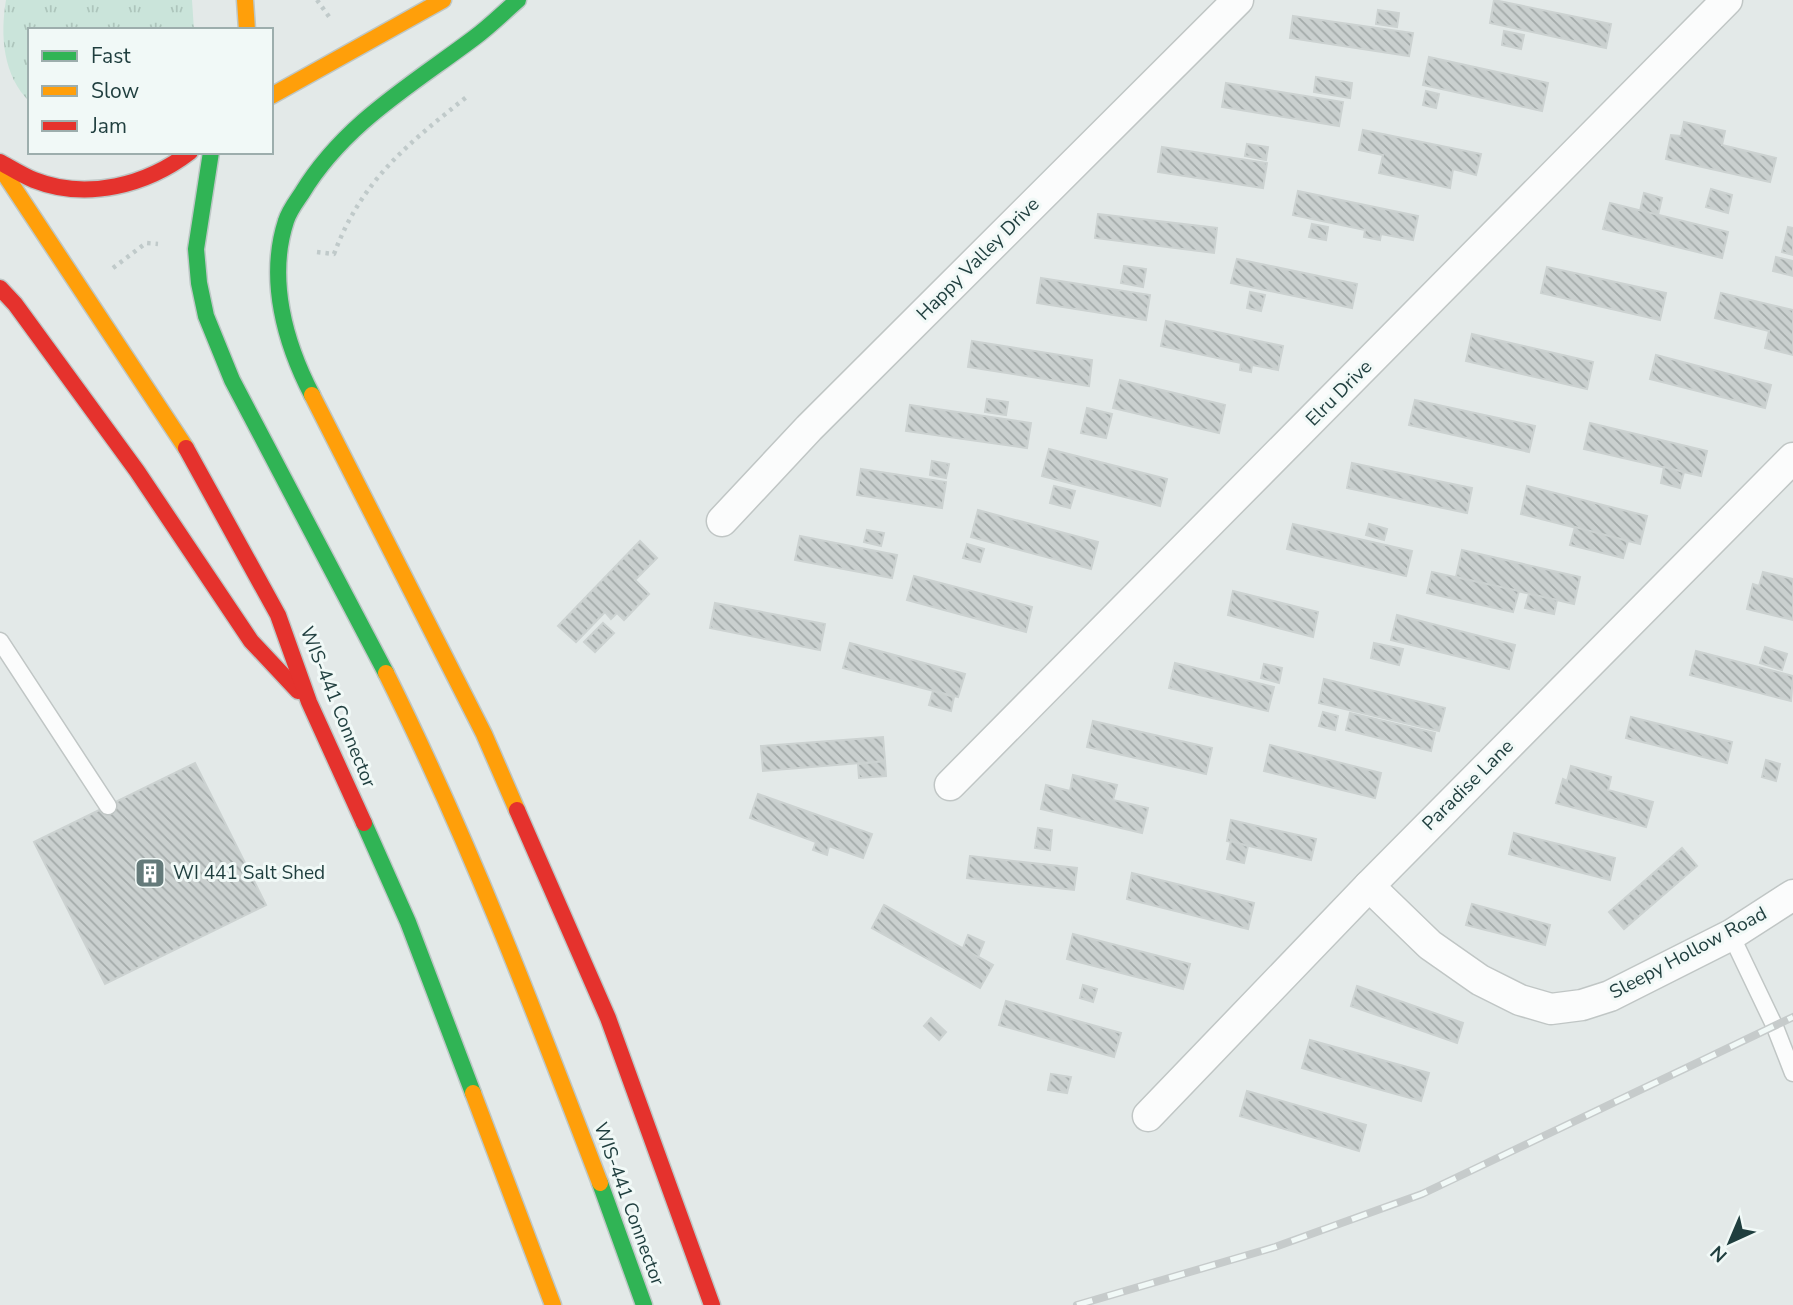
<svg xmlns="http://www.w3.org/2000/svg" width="1793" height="1305" font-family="'Nunito Sans',sans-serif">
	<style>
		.grass { fill: url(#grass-tufts) }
		.building { fill: url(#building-back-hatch); stroke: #ccd2d1; stroke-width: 2 }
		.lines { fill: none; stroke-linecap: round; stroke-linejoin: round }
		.lane-casing { stroke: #c0c6c5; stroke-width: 19 }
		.street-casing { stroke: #c0c6c5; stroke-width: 33 }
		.fast-casing { stroke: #bec7c6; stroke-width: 19 }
		.slow-casing { stroke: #bec7c6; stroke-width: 19 }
		.jam-casing { stroke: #bec7c6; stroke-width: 19 }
		.path { stroke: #c0caca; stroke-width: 4.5; stroke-dasharray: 3.5 5; stroke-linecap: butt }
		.lane { stroke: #fbfcfc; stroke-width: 16 }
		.street { stroke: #fbfcfc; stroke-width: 30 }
		.fast { stroke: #30b455; stroke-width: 16 }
		.slow { stroke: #ff9f0a; stroke-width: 16 }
		.jam { stroke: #e5322d; stroke-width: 16 }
		.rail-casing { stroke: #c6cbcb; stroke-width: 8 }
		.rail { stroke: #f1f9f7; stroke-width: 5; stroke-dasharray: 16; stroke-linecap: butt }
		.labels { text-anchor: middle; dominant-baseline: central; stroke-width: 6; stroke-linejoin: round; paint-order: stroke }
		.street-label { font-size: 19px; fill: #1f3e3e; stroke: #f1f9f7 }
		.poi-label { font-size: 19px; fill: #1f3e3e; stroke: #f1f9f7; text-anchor: start }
	</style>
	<defs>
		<pattern id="grass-tufts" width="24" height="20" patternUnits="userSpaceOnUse" patternTransform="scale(1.75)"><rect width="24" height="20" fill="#cae4da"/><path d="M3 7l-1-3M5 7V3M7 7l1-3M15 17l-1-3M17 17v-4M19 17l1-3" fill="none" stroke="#adc5bc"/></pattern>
		<pattern id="building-back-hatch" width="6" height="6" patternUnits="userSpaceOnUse" patternTransform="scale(1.75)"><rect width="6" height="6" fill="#cad0cf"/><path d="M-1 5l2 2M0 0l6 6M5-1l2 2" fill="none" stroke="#a3aaa9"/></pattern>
	</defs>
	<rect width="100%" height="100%" fill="#e3e9e8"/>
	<path class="grass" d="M 6,0 L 192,0 L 194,30 L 30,30 L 30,102 C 3,76 0,36 6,0 Z"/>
	<g class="building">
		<polygon points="1494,0 1611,24 1606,48 1490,23"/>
		<polygon points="1378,10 1399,13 1397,27 1376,24"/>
		<polygon points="1293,16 1413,33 1409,56 1290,38"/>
		<polygon points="1504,31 1524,35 1521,49 1502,45"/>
		<polygon points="1429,57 1548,83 1542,111 1423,85"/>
		<polygon points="1316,77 1352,83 1350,98 1314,92"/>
		<polygon points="1226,83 1343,102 1339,126 1222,107"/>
		<polygon points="1426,91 1439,94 1436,108 1423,105"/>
		<polygon points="1684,122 1725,131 1722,145 1776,158 1770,182 1666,159 1671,135 1681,136"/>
		<polygon points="1363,130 1481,154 1476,175 1453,169 1450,188 1379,173 1383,155 1359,150"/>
		<polygon points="1247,144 1268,147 1266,160 1245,156"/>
		<polygon points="1162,147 1267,163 1263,188 1158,172"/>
		<polygon points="1711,189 1732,195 1728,213 1706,207"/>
		<polygon points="1298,191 1418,216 1413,240 1381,234 1380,240 1364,237 1365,230 1293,215"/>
		<polygon points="1644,193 1662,198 1658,215 1640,211"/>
		<polygon points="1610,203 1728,232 1722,258 1603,229"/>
		<polygon points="1098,214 1217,228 1214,253 1095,238"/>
		<polygon points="1312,224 1328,227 1326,240 1309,237"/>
		<polygon points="1788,227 1793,228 1793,255 1782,252"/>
		<polygon points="1776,257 1793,261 1793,276 1773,271"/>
		<polygon points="1237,259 1357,284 1352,308 1231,283"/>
		<polygon points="1124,266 1146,269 1143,287 1121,283"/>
		<polygon points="1547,267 1666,293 1660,320 1541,293"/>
		<polygon points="1041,278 1150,295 1146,320 1037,303"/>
		<polygon points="1250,292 1265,295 1261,311 1247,308"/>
		<polygon points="1721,293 1793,310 1793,355 1765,348 1769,331 1715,318"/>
		<polygon points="1166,321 1283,346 1278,370 1252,365 1251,372 1240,370 1241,363 1161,346"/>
		<polygon points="1472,334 1593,362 1587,389 1466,361"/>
		<polygon points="972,341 1092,360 1089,386 968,367"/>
		<polygon points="1656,355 1771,385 1765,408 1650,379"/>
		<polygon points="1120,380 1225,405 1219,433 1113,408"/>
		<polygon points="987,399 1008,402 1006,415 985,412"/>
		<polygon points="1415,400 1535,426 1529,452 1409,425"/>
		<polygon points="910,405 1031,423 1027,448 906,431"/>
		<polygon points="1087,408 1112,414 1106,438 1081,433"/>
		<polygon points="1590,423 1707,451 1701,476 1584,449"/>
		<polygon points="1049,449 1167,479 1160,506 1042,476"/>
		<polygon points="932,461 949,464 946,478 930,475"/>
		<polygon points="1352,463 1472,488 1467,513 1347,488"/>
		<polygon points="1664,467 1684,472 1680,488 1661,483"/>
		<polygon points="861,469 946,482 942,508 857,495"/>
		<polygon points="1054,486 1075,491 1070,508 1050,503"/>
		<polygon points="1527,486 1647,516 1640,544 1521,514"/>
		<polygon points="978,510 1098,542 1091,569 971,537"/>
		<polygon points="1293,524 1412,551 1406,576 1287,549"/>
		<polygon points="1369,524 1387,529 1384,540 1366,535"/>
		<polygon points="1575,527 1628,541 1623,558 1570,545"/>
		<polygon points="867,530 884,533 881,546 864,542"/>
		<polygon points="800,536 897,555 892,578 795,560"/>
		<polygon points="640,541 657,558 635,580 649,594 624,620 617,613 611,619 605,612 576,642 558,626"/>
		<polygon points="967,544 984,549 980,562 963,558"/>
		<polygon points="1462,550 1580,577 1574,604 1456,577"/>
		<polygon points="1432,572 1519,591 1513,612 1427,593"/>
		<polygon points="1763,572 1793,579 1793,620 1747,609 1753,584 1759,586"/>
		<polygon points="914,576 1032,607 1026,632 907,600"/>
		<polygon points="1233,591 1318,612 1313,637 1228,615"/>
		<polygon points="1529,594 1557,600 1554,614 1525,608"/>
		<polygon points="715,603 825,624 820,650 710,628"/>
		<polygon points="1397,615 1515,645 1509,669 1391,640"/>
		<polygon points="603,623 614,633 595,652 584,642"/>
		<polygon points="850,643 965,674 958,697 843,668"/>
		<polygon points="1374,643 1403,649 1399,665 1371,658"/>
		<polygon points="1765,647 1787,654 1782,670 1760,663"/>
		<polygon points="1696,651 1793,676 1791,701 1690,675"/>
		<polygon points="1175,663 1274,687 1268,711 1169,688"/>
		<polygon points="1264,664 1282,668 1279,683 1261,678"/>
		<polygon points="1324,679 1445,708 1439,731 1319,703"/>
		<polygon points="933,691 954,697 951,711 929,705"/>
		<polygon points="1323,712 1338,716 1335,730 1319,726"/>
		<polygon points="1350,713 1435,733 1431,751 1346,730"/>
		<polygon points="1631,717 1732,742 1727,763 1626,738"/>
		<polygon points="1093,721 1212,748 1206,774 1087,747"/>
		<polygon points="883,737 885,761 763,771 761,746"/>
		<polygon points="1270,745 1381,773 1375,798 1264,771"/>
		<polygon points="1766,760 1780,764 1776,781 1762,777"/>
		<polygon points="885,761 886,776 859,778 858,764"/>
		<polygon points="195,763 266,905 105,984 34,842"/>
		<polygon points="1571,766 1611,777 1608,790 1653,802 1646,827 1556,803 1563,779 1567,781"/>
		<polygon points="1073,775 1117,785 1113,800 1148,808 1142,833 1041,809 1046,785 1070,791"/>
		<polygon points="758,794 872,834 863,858 829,846 827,855 813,850 816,842 750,818"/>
		<polygon points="1231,820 1316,839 1311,860 1227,841"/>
		<polygon points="1038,828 1052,830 1050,850 1035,848"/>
		<polygon points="1514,833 1615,858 1610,880 1509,854"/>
		<polygon points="1231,841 1248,846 1244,863 1227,859"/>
		<polygon points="1682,848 1697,866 1624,929 1609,912"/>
		<polygon points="970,856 1077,868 1074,890 967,878"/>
		<polygon points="1132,873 1254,903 1248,929 1127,899"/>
		<polygon points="1472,904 1550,925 1545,945 1466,925"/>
		<polygon points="884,905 993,965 980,988 872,928"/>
		<polygon points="1073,934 1190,964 1183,989 1067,959"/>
		<polygon points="968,935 984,942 978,957 963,948"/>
		<polygon points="1083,985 1097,989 1093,1002 1080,998"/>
		<polygon points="1357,986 1463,1023 1457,1043 1351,1006"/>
		<polygon points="1006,1001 1121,1033 1114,1057 999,1025"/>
		<polygon points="931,1018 946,1032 939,1040 924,1026"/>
		<polygon points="1310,1040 1429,1073 1421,1101 1302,1068"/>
		<polygon points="1051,1074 1071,1077 1067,1093 1048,1090"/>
		<polygon points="1247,1091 1366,1125 1359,1151 1240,1116"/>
	</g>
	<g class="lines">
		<g class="lane-casing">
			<g id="lane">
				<polyline points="0,641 108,806"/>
				<polyline points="1731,935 1775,1027 1793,1073"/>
			</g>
		</g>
		<g class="street-casing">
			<g id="street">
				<polyline points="722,521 809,428 1238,0"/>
				<polyline points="950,785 1727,0"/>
				<polyline points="1369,886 1430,945 1480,980 1520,1000 1551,1009 1582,1005 1610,996 1731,935 1793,895"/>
				<polyline points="1148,1116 1369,886 1793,458"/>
			</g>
		</g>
		<g class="fast-casing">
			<g id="fast">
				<polyline points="211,152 196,249 199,283 206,316 232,380 386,673"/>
				<path d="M 312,395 C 285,343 267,279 286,221 C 289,211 296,202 302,193 C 344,124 410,86 474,38 C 489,27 503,13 518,0"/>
				<polyline points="364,823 408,922 473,1093"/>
				<polyline points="600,1183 644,1305"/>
			</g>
		</g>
		<g class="slow-casing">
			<g id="slow">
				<polyline points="245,0 247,30"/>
				<polyline points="271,96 443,0"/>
				<polyline points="0,167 186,448"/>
				<polyline points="312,395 484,734 517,810"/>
				<path d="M 386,673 C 468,838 534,1010 600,1183"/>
				<polyline points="473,1093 553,1305"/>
			</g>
		</g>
		<g class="jam-casing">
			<g id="jam">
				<path d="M 0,162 C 11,168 22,175 34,180 C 87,201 147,185 190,152"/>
				<polyline points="0,288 15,304 137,471 251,641 298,691"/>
				<polyline points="186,448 278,615 309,702 364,823"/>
				<polyline points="517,810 608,1018 712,1305"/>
			</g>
		</g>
		<g class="path">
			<polyline points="317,0 330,18"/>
			<path d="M 317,252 L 334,254 C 362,179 409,143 469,95"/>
			<polyline points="113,268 146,243 158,244"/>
		</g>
		<use href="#lane" class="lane"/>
		<use href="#street" class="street"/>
		<use href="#fast" class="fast"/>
		<use href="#slow" class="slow"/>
		<use href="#jam" class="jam"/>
		<g class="rail-casing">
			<polyline id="rail" points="1077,1305 1275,1247 1422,1194 1793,1017"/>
		</g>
		<use href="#rail" class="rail"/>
	</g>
	<defs>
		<g id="building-square" transform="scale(1.575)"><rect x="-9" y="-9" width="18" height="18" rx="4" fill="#647a7a" stroke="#f1f9f7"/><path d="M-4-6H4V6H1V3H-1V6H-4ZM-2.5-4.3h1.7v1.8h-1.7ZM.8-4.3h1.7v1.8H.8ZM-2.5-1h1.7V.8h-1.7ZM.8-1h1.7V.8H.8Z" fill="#fff"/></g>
	</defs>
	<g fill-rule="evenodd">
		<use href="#building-square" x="150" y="873"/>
	</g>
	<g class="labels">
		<g class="street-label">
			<text transform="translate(978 259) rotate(-45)">Happy Valley Drive</text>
			<text transform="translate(1339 393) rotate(-45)">Elru Drive</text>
			<text transform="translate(338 707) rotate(68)">WIS-441 Connector</text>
			<text transform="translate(1468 785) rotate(-45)">Paradise Lane</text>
			<text transform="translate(1688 953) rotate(-28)">Sleepy Hollow Road</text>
			<text transform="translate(629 1204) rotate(70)">WIS-441 Connector</text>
		</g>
		<g class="poi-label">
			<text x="173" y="873">WI 441 Salt Shed</text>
		</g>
	</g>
	<rect x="28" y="28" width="245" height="126" fill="#f1f9f7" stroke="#9daead" stroke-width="2"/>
	<rect x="42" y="51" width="35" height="10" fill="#30b455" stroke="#9daead" stroke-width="2"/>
	<text x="91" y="63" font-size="21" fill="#1f3e3e">Fast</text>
	<rect x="42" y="86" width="35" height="10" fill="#ff9f0a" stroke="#9daead" stroke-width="2"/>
	<text x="91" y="98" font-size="21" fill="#1f3e3e">Slow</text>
	<rect x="42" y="121" width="35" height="10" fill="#e5322d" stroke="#9daead" stroke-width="2"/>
	<text x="91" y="133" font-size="21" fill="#1f3e3e">Jam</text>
	<g transform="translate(1730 1242) rotate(224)" stroke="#f1f9f7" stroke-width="5" paint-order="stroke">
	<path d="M0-5L12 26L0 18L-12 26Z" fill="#1f3e3e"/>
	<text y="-10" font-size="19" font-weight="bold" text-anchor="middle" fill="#1f3e3e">N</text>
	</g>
</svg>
